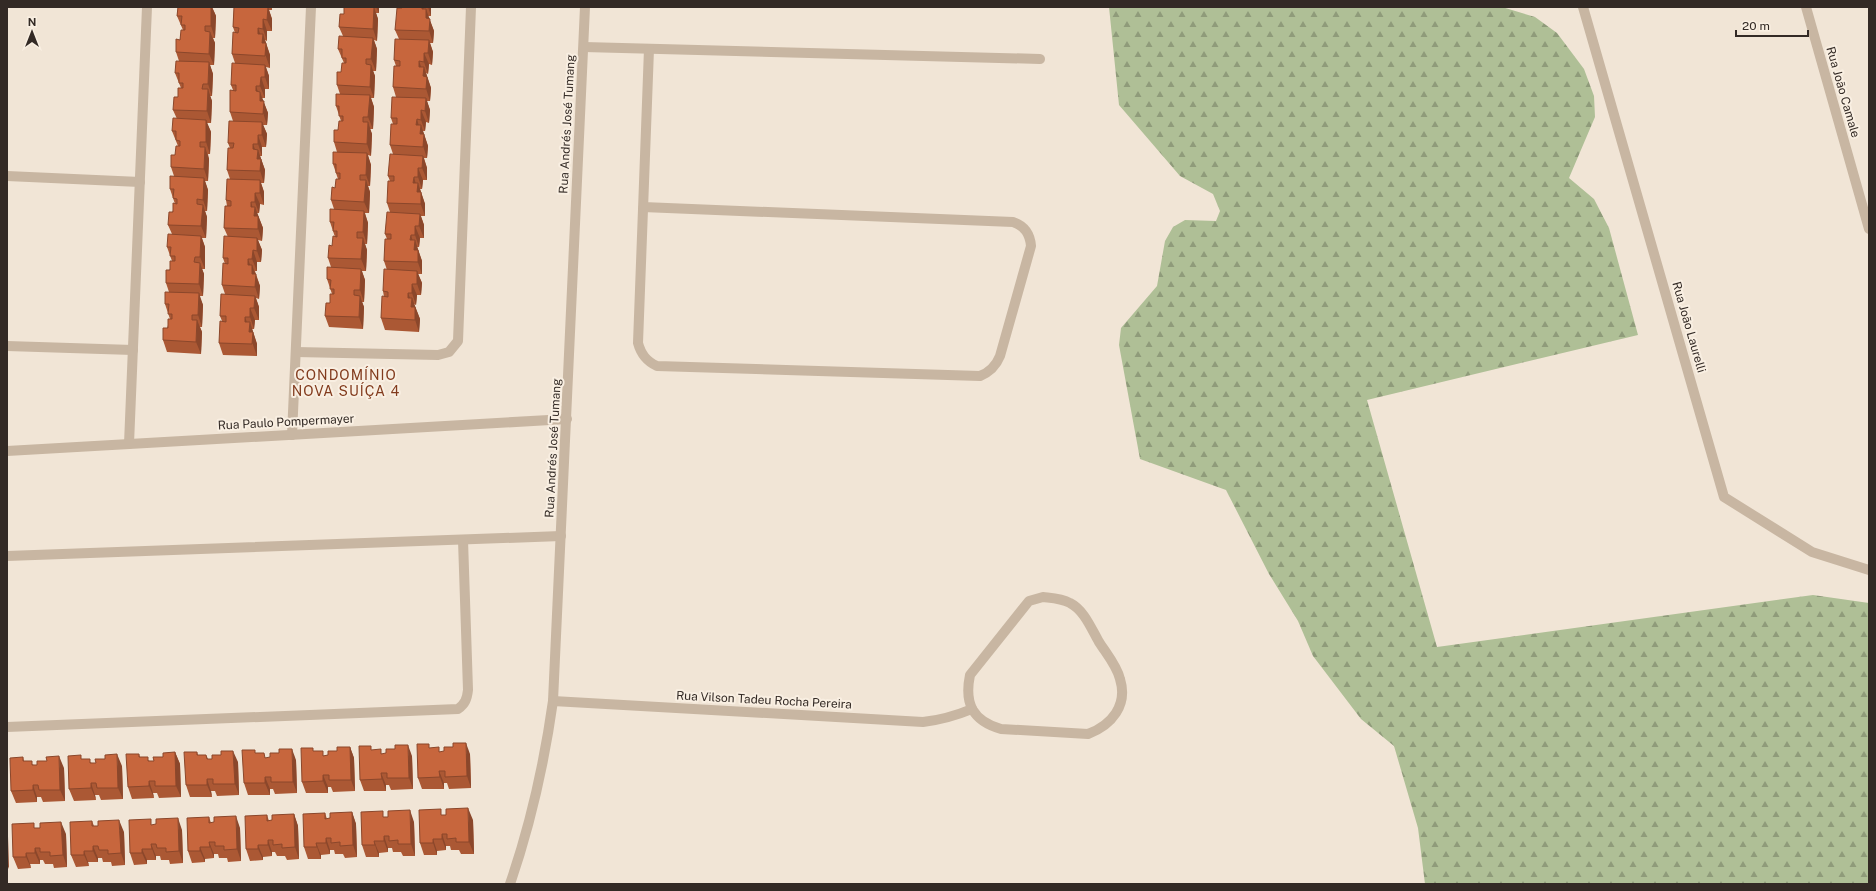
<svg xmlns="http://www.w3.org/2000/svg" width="1876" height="891" font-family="'Public Sans',sans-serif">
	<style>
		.forest { fill: url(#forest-firs) }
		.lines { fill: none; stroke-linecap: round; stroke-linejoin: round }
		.minor { stroke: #c8b6a2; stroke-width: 10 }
		.wall { fill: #ab5834 }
		.shaded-wall { fill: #8b472b }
		.building { fill: #c7663d; stroke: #8b472b }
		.labels { text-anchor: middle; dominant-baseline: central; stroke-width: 4; stroke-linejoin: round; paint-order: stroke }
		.street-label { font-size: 12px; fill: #332a25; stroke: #f9efe2 }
		.quarter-label { font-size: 14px; letter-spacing: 1px; fill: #823b1d; stroke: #f9efe2 }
	</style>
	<defs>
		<pattern id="forest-firs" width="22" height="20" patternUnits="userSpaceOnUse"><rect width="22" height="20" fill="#afbf96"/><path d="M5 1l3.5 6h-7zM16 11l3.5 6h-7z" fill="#8f9b7a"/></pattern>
	</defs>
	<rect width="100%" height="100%" fill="#f1e5d6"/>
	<polygon class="forest" points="1109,7 1502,7 1535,17 1557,33 1584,69 1594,96 1595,117 1569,178 1594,199 1609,228 1638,335 1367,400 1437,647 1813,595 1869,603 1869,884 1425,884 1418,828 1394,746 1361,719 1313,656 1298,621 1269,574 1226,490 1140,459 1119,345 1121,328 1157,286 1165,241 1173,227 1185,220 1216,221 1220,211 1213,194 1180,176 1119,105"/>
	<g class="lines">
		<g class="minor">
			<polyline points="1583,7 1724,497 1812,552 1869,570"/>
			<polyline points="1806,7 1869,229"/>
			<polyline points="584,47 1040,59"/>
			<polyline points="7,176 140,182"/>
			<path d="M 643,207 L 1013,222 C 1025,226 1030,234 1031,246 L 1000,356 C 996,366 990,372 980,376 L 657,366 C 646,361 641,354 638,343 L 649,49"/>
			<polyline points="7,346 133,350"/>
			<polyline points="296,352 438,355 449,352 458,341 471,7"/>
			<polyline points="292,435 311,7"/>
			<polyline points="129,444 147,7"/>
			<polyline points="7,451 567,419"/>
			<polyline points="7,556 561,536"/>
			<path d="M 1043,597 C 1052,598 1061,598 1070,603 C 1084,610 1091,628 1099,642 C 1106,653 1117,666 1120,679 C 1128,705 1112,725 1088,734 L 1001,729 C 973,721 964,704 970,675 L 1029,601 Z"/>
			<path d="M 553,701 L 923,722 C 941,720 955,716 972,709"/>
			<path d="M 7,727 L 458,709 C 465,704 467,699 468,690 L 463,540"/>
			<path d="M 510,884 C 531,823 544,765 553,701 L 585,7"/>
		</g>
	</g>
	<g class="wall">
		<polygon points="178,7 216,7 212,7 216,16 215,38 213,38 215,43 214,65 210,65 213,74 212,96 210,96 212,101 211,123 207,123 211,132 210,154 208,154 209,159 208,181 205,181 208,190 207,211 205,211 207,217 206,238 202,238 205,247 205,269 202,269 204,274 203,296 199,296 203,305 202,327 200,327 202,332 201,354 167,352 163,340 170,319 165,304 169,292 166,283 172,261 167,247 172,234 168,225 175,204 170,189 174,176 171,167 178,146 172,131 177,119 173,110 181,88 175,73 179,61 176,52 183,30 177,16"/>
		<polygon points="234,7 272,7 272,10 269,10 272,19 272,31 267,31 267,41 265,40 270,55 270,68 266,67 269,76 269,89 265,89 265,98 262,98 268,113 267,125 263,125 267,134 266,147 262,147 262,156 260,156 265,170 264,183 261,183 264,192 264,205 260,204 259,213 257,213 263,228 262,241 258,240 262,250 261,262 257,262 257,271 255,271 260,286 259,299 256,298 259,307 259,320 255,320 254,329 252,329 257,344 257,356 223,355 219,343 222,321 220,316 225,294 222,285 225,264 223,258 228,237 224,228 227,206 226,200 230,179 227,170 230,148 228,143 233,121 230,112 233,90 231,85 235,63 232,54 235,33 233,27"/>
		<polygon points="344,7 379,7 379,13 376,13 378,19 377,41 374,40 377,49 376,71 373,71 375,76 374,98 371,98 374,107 373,129 370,129 372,134 371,156 368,155 371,165 370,186 368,186 370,192 369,213 365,213 368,223 367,244 365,244 367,250 366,271 362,271 365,280 364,302 362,302 364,307 363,329 329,327 325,316 330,303 332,294 327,279 331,267 328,258 335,237 330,222 334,209 331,200 338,179 333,164 337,152 334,142 341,121 336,106 340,94 337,85 344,63 338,49 343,36 339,27 344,14"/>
		<polygon points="399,7 431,7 431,16 428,16 434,31 433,43 430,43 433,52 432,65 429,64 428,74 426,73 431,88 430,101 427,101 430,110 429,123 426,122 425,131 423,131 428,146 427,158 424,158 427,168 427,180 423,180 422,189 420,189 425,204 425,216 421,216 424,225 424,238 420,238 419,247 417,247 422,261 422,274 418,274 422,283 421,295 417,295 416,305 414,304 420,319 419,332 385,330 381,318 384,297 383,291 387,270 384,261 387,239 385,234 390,212 387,203 390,181 388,176 393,154 390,145 393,124 391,118 396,97 393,87 396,66 394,60 399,39 395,30 399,8"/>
		<polygon points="350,747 354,758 355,791 333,792 331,787 328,787 328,793 306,793 302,782 314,751 324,756 328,755 337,751"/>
		<polygon points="431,748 440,752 470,754 471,788 449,789 447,783 444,783 444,789 422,789 418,778"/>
		<polygon points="373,750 382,754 412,756 413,789 391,790 389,785 386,785 386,791 364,791 360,780"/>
		<polygon points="175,752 180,764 181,797 159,798 157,793 153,793 154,798 132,799 128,787 139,754 140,757 150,761 154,761 163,757"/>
		<polygon points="197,752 198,755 206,755 208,759 238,762 239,795 217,796 215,791 211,791 212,797 190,797 186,785"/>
		<polygon points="256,753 266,758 296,760 297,793 275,794 273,789 270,789 270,795 248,795 244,783"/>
		<polygon points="23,757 24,761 34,765 64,768 65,801 43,802 41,797 37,797 37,802 16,803 11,791"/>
		<polygon points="82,759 92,763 122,766 123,799 101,800 99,795 95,795 96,800 74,801 69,789"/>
		<polygon points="352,812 356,824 357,857 345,858 343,854 335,854 334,850 330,850 330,854 321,855 321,859 308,859 304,847 325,813 327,819 330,818"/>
		<polygon points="294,814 298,826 299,859 287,860 285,856 277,856 275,852 272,852 272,856 263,857 263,860 250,861 246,849 267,815 269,821 272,820"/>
		<polygon points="209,817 211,823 240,828 241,861 228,862 227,858 219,858 218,854 214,854 214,858 205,859 205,862 192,863 188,851"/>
		<polygon points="385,817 414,822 415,856 403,856 401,852 393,852 392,848 388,848 388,852 379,853 379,857 366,857 362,845"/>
		<polygon points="473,820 474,854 461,854 459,850 451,850 450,846 446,846 446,850 437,851 437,855 424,855 420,843"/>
		<polygon points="92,821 94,826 124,832 125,865 112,866 111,862 103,862 102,858 98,858 98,862 88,862 89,866 76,867 71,855"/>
		<polygon points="152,825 182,830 183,863 170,864 169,860 161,860 160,856 156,856 156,860 147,860 147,864 134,865 130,853"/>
		<polygon points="36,828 66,834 67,867 54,868 53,864 45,864 43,860 40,860 40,864 30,864 31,868 18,869 13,857"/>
	</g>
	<g class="shaded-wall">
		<polygon points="211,7 212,7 216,16 215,38 211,26"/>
		<polygon points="268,7 272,19 272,31 267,20"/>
		<polygon points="374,7 378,19 377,41 373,29"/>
		<polygon points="376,7 379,7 379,13"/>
		<polygon points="422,7 423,7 426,15 426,9 434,31 433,43 422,9"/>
		<polygon points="428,7 431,7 431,16"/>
		<polygon points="263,19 267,31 267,41 263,29"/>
		<polygon points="258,28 262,39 263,34 270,55 270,68 258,34"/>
		<polygon points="210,32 215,43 214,65 209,54"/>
		<polygon points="373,38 377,49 376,71 371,59"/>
		<polygon points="429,40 433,52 432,65 428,53"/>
		<polygon points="424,53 429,64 428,74 424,62"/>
		<polygon points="419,61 423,72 424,67 431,88 430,101 419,67"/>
		<polygon points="209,62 213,74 212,96 208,84"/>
		<polygon points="265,65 269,76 269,89 265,77"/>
		<polygon points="371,65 375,76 374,98 370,87"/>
		<polygon points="261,77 265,89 265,98 260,86"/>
		<polygon points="256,86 260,98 260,92 268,113 267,125 256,91"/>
		<polygon points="208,89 212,101 211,123 207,111"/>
		<polygon points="370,95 374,107 373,129 368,117"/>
		<polygon points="426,98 430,110 429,123 425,111"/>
		<polygon points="421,110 426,122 425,131 421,120"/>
		<polygon points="417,119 420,130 421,125 428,146 427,158 416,125"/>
		<polygon points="206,120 211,132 210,154 206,142"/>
		<polygon points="262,122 267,134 266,147 262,135"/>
		<polygon points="368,122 372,134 371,156 367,144"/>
		<polygon points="258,135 262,147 262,156 258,144"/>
		<polygon points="253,144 257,155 258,150 265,170 264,183 253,149"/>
		<polygon points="205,147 209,159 208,181 204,169"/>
		<polygon points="367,153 371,165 370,186 366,175"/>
		<polygon points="423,156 427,168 427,180 422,168"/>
		<polygon points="418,168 423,180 422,189 418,177"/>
		<polygon points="414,177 417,188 418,183 425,204 425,216 413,183"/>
		<polygon points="204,178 208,190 207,211 203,200"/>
		<polygon points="260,180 264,192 264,205 260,193"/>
		<polygon points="366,180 370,192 369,213 364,202"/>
		<polygon points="255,193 260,204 259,213 255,202"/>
		<polygon points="251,202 254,212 255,207 263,228 262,241 251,207"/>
		<polygon points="203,205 207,217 206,238 201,226"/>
		<polygon points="364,211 368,223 367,244 363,232"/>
		<polygon points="420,214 424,225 424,238 419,226"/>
		<polygon points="415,226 420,238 419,247 415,235"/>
		<polygon points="411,235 414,245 415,240 422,261 422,274 410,240"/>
		<polygon points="201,236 205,247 205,269 200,257"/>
		<polygon points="257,238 262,250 261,262 257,251"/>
		<polygon points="363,238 367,250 366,271 361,259"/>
		<polygon points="253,250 257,262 257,271 252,259"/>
		<polygon points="248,259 252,270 252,265 260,286 259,299 248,265"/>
		<polygon points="200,263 204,274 203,296 199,284"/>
		<polygon points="361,269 365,280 364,302 360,290"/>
		<polygon points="417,271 422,283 421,295 417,284"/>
		<polygon points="412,284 417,295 416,305 412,293"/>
		<polygon points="199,293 203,305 202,327 198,315"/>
		<polygon points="408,293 412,303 412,298 420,319 419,332 408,298"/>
		<polygon points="255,296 259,307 259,320 254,308"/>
		<polygon points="360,296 364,307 363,329 359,317"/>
		<polygon points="250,308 255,320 254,329 250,317"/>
		<polygon points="245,317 249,328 250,322 257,344 257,356 245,322"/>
		<polygon points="197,320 202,332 201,354 196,342"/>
		<polygon points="466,743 470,754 471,788 467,776"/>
		<polygon points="408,745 412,756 413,789 409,778"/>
		<polygon points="350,747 354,758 355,791 351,780"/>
		<polygon points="292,749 296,760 297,793 293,782"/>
		<polygon points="233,751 238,762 239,795 235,784"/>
		<polygon points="175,752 180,764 181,797 176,786"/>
		<polygon points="117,754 122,766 123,799 118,788"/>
		<polygon points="59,756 64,768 65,801 60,790"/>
		<polygon points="439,771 444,783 444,789 440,777"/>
		<polygon points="381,773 386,785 386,791 382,779"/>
		<polygon points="323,775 328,787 328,793 323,781"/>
		<polygon points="265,777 270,789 270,795 265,783"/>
		<polygon points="207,779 211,791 212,797 207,785"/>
		<polygon points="149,781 153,793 154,798 149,786"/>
		<polygon points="91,783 95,795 96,800 91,788"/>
		<polygon points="33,785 37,797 37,802 33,790"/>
		<polygon points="468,808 473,820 474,854 469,842"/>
		<polygon points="410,810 414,822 415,856 411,844"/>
		<polygon points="352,812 356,824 357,857 353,845"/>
		<polygon points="294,814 298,826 299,859 295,847"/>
		<polygon points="236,816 240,828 241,861 237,849"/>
		<polygon points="178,818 182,830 183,863 179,851"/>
		<polygon points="119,820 124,832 125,865 121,853"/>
		<polygon points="61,822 66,834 67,867 63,855"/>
		<polygon points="7,834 8,836 9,869 7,864"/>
		<polygon points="442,834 446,846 446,850 442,839"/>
		<polygon points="384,836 388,848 388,852 384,841"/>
		<polygon points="326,838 330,850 330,854 326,843"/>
		<polygon points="433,839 437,851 437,855 433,843"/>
		<polygon points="268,840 272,852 272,856 268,845"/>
		<polygon points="374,841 379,853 379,857 375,845"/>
		<polygon points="209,842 214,854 214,858 210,847"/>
		<polygon points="316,843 321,855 321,859 317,847"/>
		<polygon points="151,844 156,856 156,860 152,849"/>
		<polygon points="258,845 263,857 263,860 258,849"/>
		<polygon points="93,846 98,858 98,862 93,851"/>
		<polygon points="200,847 205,859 205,862 200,851"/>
		<polygon points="35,848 40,860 40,864 35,853"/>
		<polygon points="142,849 147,860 147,864 142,853"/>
		<polygon points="84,851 88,862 89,866 84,855"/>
		<polygon points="26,853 30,864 31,868 26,857"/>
	</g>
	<g class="building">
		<polygon points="178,7 211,7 211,26 205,26 205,31 210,32 209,54 176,52 176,39 180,40 181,30 185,30 185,25 181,25 182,16 177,16"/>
		<polygon points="234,7 268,7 267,20 263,19 263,29 258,28 258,34 263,34 262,43 266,43 265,56 232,54 233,32 238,33 239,28 233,27"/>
		<polygon points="344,7 374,7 373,29 339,27 340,14 344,14"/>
		<polygon points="402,7 422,7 422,9 426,9 426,18 430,19 429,31 395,30 397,8 402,8"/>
		<polygon points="339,36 373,38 371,59 366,59 366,64 371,65 370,87 337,85 337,72 341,72 342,63 346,63 346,58 342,58 342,49 338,49"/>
		<polygon points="395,39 429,40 428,53 424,53 424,62 419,61 419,67 424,67 423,76 427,77 426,89 393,87 394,66 400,66 400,61 394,60"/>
		<polygon points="176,61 209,62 208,84 203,84 202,89 208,89 207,111 173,110 174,97 178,97 178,88 183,88 183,83 179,83 179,73 175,73"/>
		<polygon points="232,63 265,65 265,77 261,77 260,86 256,86 256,91 260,92 260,101 264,101 263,114 230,112 230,90 236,91 236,85 231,85"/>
		<polygon points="336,94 370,95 368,117 363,117 363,122 368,122 367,144 334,142 334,130 338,130 339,121 343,121 343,116 339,116 339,106 336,106"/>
		<polygon points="392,97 426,98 425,111 421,110 421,120 417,119 416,125 421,125 420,134 424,134 423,147 390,145 391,124 397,124 397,118 391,118"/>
		<polygon points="173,118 206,120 206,142 200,142 200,147 205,147 204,169 171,167 171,155 175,155 176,146 180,146 180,141 176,140 176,131 172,131"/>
		<polygon points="229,121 262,122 262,135 258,135 258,144 253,144 253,149 258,150 257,159 261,159 260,171 227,170 228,148 233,148 234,143 228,143"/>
		<polygon points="333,152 367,153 366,175 360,175 360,180 366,180 364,202 331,200 332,187 335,188 336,179 340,179 340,173 336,173 336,164 333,164"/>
		<polygon points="390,154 423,156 422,168 418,168 418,177 414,177 413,183 418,183 417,192 421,192 421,204 387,203 388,181 394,181 394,176 388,176"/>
		<polygon points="170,176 204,178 203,200 197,199 197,204 203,205 201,226 168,225 169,212 173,212 173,203 177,204 177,199 173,198 174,189 170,189"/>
		<polygon points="227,179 260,180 260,193 255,193 255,202 251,202 251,207 255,207 254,216 258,216 258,229 224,228 225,206 231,206 231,201 226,200"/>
		<polygon points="330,209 364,211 363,232 357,232 357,238 363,238 361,259 328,258 329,245 332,246 333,236 337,237 337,231 333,231 334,222 330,222"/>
		<polygon points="387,212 420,214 419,226 415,226 415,235 411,235 410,240 415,240 414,250 418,250 418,262 384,261 385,239 391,239 391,234 385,234"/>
		<polygon points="168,234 201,236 200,257 195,257 194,262 200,263 199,284 166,283 166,270 170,270 170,261 175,261 175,256 170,256 171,247 167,247"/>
		<polygon points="224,236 257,238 257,251 253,250 252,259 248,259 248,265 252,265 252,274 256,274 255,287 222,285 223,263 228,264 228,258 223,258"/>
		<polygon points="327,267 361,269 360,290 354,290 354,295 360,296 359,317 325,316 326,303 330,303 330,294 334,294 334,289 330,289 331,280 327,279"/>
		<polygon points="384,269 417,271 417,284 412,284 412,293 408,293 408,298 412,298 411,307 415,307 415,320 381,318 382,296 388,297 388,292 383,291"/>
		<polygon points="165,292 199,293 198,315 192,315 192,320 197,320 196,342 163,340 163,328 168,328 168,319 172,319 172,314 168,314 169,304 165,304"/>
		<polygon points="221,294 255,296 254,308 250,308 250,317 245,317 245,322 250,322 249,332 253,332 252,344 219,343 220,321 226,322 226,316 220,316"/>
		<polygon points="453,743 466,743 467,776 445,777 445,771 439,771 440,777 418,778 417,744 429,744 429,748 439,747 439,752 444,751 444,747 453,747"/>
		<polygon points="395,745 408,745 409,778 387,778 387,773 381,773 382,779 360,780 359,746 371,746 371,750 381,749 381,754 386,753 386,749 395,749"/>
		<polygon points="337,747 350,747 351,780 329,780 329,775 323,775 323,781 302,782 301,748 313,748 313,751 323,751 323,756 328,755 328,751 337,751"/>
		<polygon points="279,749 292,749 293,782 271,782 271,777 265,777 265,783 244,783 242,750 255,750 255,753 264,753 265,758 270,757 270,753 279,753"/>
		<polygon points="221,751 233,751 235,784 213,784 213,779 207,779 207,785 186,785 184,752 197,752 197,755 206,755 207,759 212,759 212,755 221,755"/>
		<polygon points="175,752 176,786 155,786 155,781 149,781 149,786 128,787 126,754 139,754 139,757 148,757 148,761 154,761 153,757 163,757 163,753"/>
		<polygon points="117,754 118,788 97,788 96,783 91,783 91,788 69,789 68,756 81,755 81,759 90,759 90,763 96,763 95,759 105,759 105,755"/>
		<polygon points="59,756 60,790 39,790 38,785 33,785 33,790 11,791 10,758 23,757 23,761 32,761 32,765 37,765 37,761 47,761 46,757"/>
		<polygon points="468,808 469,842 456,842 456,838 447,839 447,834 442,834 442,839 433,839 433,843 420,843 419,810 441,809 441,815 446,815 446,809"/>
		<polygon points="410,810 411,844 398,844 398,840 389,841 389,836 384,836 384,841 374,841 375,845 362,845 361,812 383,811 383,817 388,817 388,811"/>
		<polygon points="352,812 353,845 340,846 340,842 331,843 331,838 326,838 326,843 316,843 317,847 304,847 303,814 325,813 325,819 330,818 330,813"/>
		<polygon points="294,814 295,847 282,848 282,844 273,845 273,840 268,840 268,845 258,845 258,849 246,849 245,816 267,815 267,821 272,820 272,815"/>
		<polygon points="236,816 237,849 224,850 224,846 215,846 215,842 209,842 210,847 200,847 200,851 188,851 187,818 209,817 209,823 214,822 214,817"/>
		<polygon points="178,818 179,851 166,852 166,848 157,848 156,844 151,844 152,849 142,849 142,853 130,853 129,820 151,819 151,825 156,824 156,819"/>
		<polygon points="119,820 121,853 108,854 108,850 99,850 98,846 93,846 93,851 84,851 84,855 71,855 70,822 92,821 92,826 98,826 98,821"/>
		<polygon points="61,822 63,855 50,856 50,852 40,852 40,848 35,848 35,853 26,853 26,857 13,857 12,824 34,823 34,828 40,828 40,823"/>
	</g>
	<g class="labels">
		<g class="street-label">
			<text transform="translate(1843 92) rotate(74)">Rua João Camale</text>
			<text transform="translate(567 124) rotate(-87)">Rua Andrés José Tumang</text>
			<text transform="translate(1689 327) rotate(74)">Rua João Laurelli</text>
			<text transform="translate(286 422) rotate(-3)">Rua Paulo Pompermayer</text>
			<text transform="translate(553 448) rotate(-87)">Rua Andrés José Tumang</text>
			<text transform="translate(764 700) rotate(3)">Rua Vilson Tadeu Rocha Pereira</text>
		</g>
		<g class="quarter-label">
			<text x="346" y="375">CONDOMÍNIO<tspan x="346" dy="16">NOVA SUÍÇA 4</tspan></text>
		</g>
	</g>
	<rect width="1876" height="891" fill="none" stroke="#332a25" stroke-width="16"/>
	<g transform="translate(32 32)" stroke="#f9efe2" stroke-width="3" paint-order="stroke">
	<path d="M0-3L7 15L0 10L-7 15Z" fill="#332a25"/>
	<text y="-6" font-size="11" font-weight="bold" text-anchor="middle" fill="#332a25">N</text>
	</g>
	<path d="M1736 30v6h72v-6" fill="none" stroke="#332a25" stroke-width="2"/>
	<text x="1742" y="30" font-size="12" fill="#332a25" stroke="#f9efe2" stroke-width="3" paint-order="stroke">20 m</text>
</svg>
